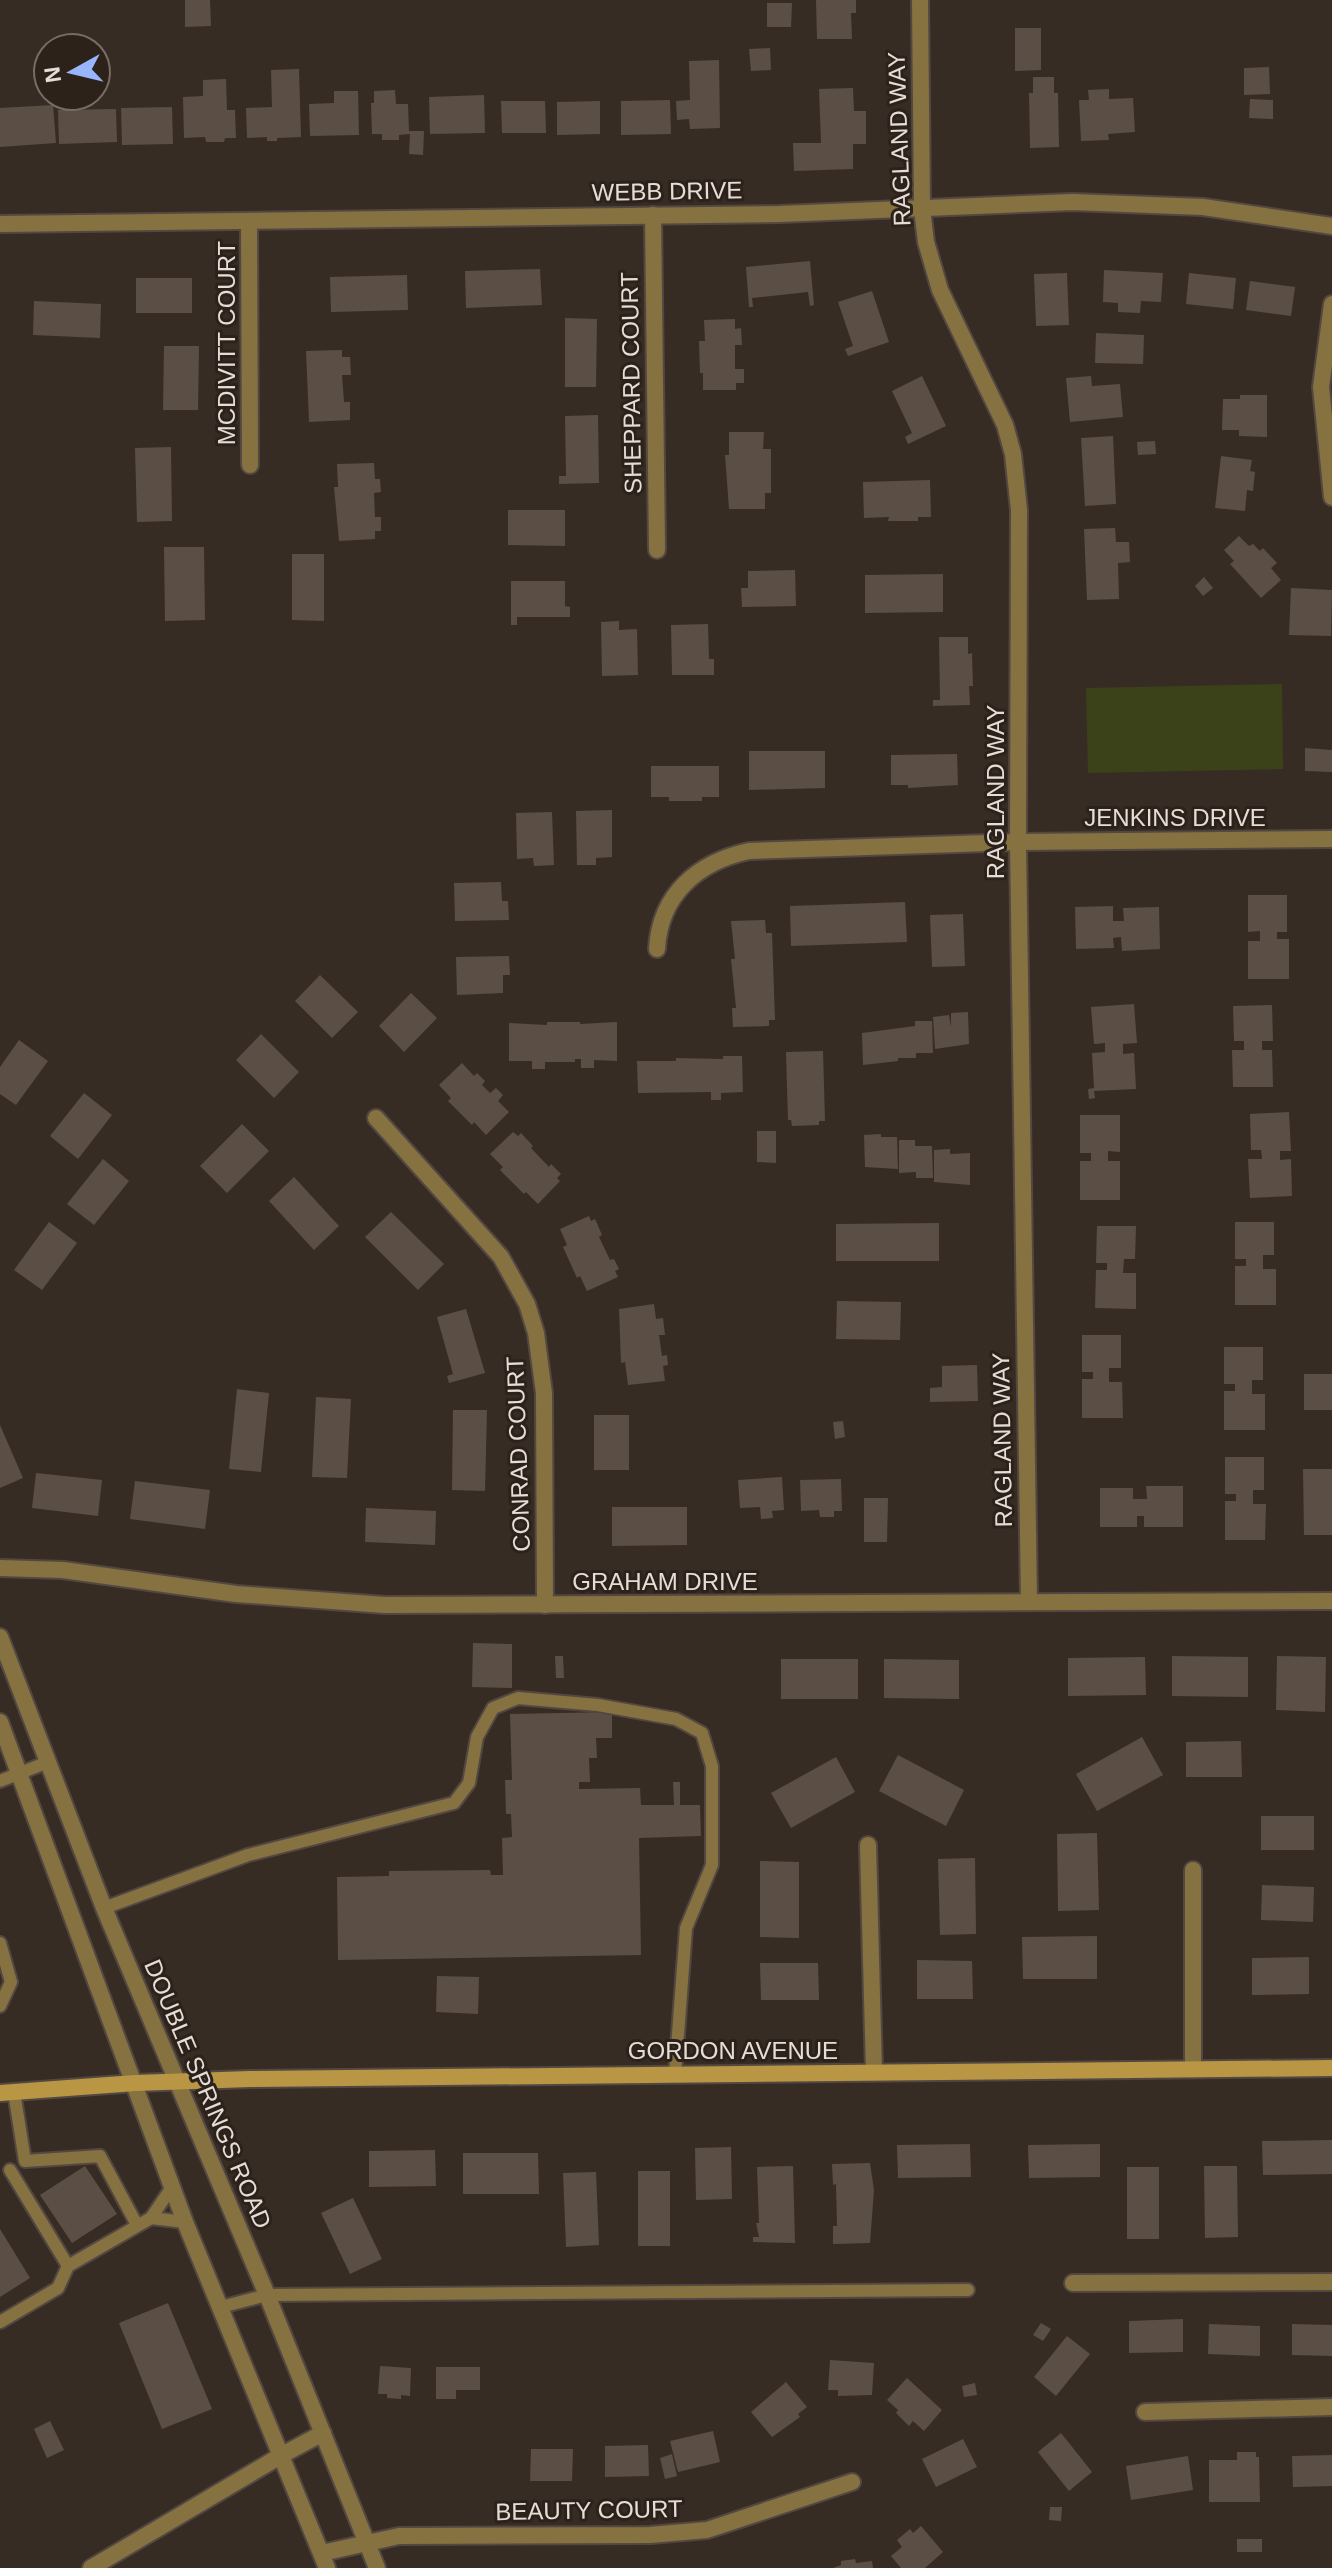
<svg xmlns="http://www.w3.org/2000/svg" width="1332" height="2568" font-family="Helvetica,sans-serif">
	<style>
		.green { fill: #3b4219 }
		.building { fill: #5b4e45 }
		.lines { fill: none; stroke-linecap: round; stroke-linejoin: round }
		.service-casing { stroke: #534841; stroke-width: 16 }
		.minor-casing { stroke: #534841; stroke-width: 20 }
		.secondary-casing { stroke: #534841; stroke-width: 20 }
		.service { stroke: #867141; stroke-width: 12 }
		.minor { stroke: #867141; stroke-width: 16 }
		.secondary { stroke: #b89644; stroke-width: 16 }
		.labels { text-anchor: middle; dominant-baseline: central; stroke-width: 6; stroke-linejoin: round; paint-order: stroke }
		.street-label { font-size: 24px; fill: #e5ddd8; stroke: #2d221a }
	</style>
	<rect width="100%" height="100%" fill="#372c24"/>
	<polygon class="green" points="1282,684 1283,769 1088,773 1086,688"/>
	<g class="building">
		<polygon points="185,0 210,0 211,26 185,27"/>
		<polygon points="816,0 856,0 856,13 851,13 852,39 817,39"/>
		<polygon points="767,3 792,3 791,27 767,27"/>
		<polygon points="1015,28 1041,28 1041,70 1015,71"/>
		<polygon points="770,48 771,70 751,71 749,49"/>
		<polygon points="719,60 720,128 690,129 689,119 677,120 676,101 690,100 689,61"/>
		<polygon points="1269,67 1270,94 1244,95 1244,68"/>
		<polygon points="299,69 301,137 277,138 277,141 267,141 267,137 247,138 246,108 272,107 271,70"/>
		<polygon points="1033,77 1054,77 1054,93 1058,93 1059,147 1030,148 1029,93 1033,93"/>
		<polygon points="226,79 227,110 235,110 236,138 225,138 224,142 206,142 205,137 184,138 183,97 203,96 203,80"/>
		<polygon points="853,88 854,111 866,111 866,144 853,144 853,169 794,171 793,143 821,143 819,89"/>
		<polygon points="1109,89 1109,99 1133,98 1135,132 1108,134 1109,140 1081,141 1079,100 1089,100 1088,90"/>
		<polygon points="395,90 396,104 408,104 409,131 424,131 423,155 409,154 410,134 399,135 399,140 382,140 382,134 372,134 371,103 374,103 374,91"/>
		<polygon points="334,91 358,91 359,135 310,136 309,104 334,103"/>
		<polygon points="484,95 485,133 430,134 429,97"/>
		<polygon points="1250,99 1273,100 1273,119 1249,118"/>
		<polygon points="670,100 671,134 621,135 621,101"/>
		<polygon points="501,101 545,101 546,133 502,133"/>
		<polygon points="600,101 600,134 557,135 557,102"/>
		<polygon points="53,105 56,143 0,147 0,108"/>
		<polygon points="172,107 173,144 122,145 121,108"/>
		<polygon points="116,109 117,142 59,144 58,110"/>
		<polygon points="810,261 814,305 810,306 808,292 752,298 753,307 749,307 746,267"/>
		<polygon points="540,269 542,305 466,308 465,271"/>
		<polygon points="1104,270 1163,273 1161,302 1141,301 1140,313 1118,312 1118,303 1103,302"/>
		<polygon points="1067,273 1069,325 1036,326 1034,274"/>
		<polygon points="1189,273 1236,278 1233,309 1186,304"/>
		<polygon points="407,275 408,310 331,312 330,277"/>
		<rect x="136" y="278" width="56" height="35"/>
		<polygon points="1250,281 1295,287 1291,316 1246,310"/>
		<polygon points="872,291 889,342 848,356 845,349 853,346 838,302"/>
		<polygon points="34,301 101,304 100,338 33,335"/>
		<polygon points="565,318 597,319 596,387 565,387"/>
		<polygon points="735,319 735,329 741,328 742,345 735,345 735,369 744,369 744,383 736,383 736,390 703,390 703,373 700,373 699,341 705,341 704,320"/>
		<polygon points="1096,333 1144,335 1143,364 1095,363"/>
		<polygon points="164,346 199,346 198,410 163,410"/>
		<polygon points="342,350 342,357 350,357 351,375 342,375 344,402 350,402 350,420 309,422 306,351"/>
		<polygon points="922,376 946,426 908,444 905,437 912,433 892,391"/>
		<polygon points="1091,376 1092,386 1120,384 1123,417 1070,422 1066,378"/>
		<polygon points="1240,395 1267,395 1267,437 1239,436 1239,430 1222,430 1223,399 1240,399"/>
		<polygon points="598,415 599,483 559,484 559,476 566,476 565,416"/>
		<polygon points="729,432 764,432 763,449 771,449 771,493 765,493 765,509 729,509 725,455 729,455"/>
		<polygon points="1113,436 1116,504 1085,506 1081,438"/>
		<polygon points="1155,441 1156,454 1138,455 1137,442"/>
		<polygon points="171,447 172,521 137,522 135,448"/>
		<polygon points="1221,456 1252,460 1250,471 1255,472 1253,491 1247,490 1245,511 1215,508"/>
		<polygon points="374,463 375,479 380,479 381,492 374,493 375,517 381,517 381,531 375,531 375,539 339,541 334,487 338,487 337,464"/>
		<polygon points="930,480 931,517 918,517 918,521 888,521 889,517 864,518 863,482"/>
		<polygon points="508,510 565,510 565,546 508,545"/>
		<polygon points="1115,528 1116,542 1129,542 1130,562 1118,563 1119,599 1087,600 1084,529"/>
		<polygon points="1239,536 1249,546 1253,544 1260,551 1263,548 1277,563 1271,568 1281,580 1261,598 1230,564 1234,561 1224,550"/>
		<polygon points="164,547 204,547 205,620 165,621"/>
		<polygon points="292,554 324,554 324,621 292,620"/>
		<polygon points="795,570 796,606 742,607 741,588 748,588 748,571"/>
		<polygon points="943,574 943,612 865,613 865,575"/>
		<polygon points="1204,577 1213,588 1203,596 1195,586"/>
		<polygon points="511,581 565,581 565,606 570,607 570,617 517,617 517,625 511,625"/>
		<polygon points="1291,588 1332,590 1331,636 1289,635"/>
		<polygon points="619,621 619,630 637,629 638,675 602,676 601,622"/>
		<polygon points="708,624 709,659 714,659 714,675 672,675 671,625"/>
		<polygon points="939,637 968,637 968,654 972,653 973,686 969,686 970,705 933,706 933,700 940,700"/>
		<polygon points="1305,748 1332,750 1332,772 1305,771"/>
		<polygon points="749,751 825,751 825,788 749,790"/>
		<polygon points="957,754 958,785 908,788 908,785 891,785 891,755"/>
		<polygon points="651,766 719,766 719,797 702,797 702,801 669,801 669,797 651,797"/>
		<polygon points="612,810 612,857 596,858 596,865 577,865 576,811"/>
		<polygon points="552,812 554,865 534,866 533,858 517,859 516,813"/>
		<polygon points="501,882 502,901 508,901 509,920 455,921 454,883"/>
		<polygon points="1248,895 1287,895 1287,932 1277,932 1277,939 1289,939 1289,979 1248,979 1248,941 1260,941 1260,931 1248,932"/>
		<polygon points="905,902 907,942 791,946 790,906"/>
		<polygon points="1113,906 1113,921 1124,921 1123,908 1159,907 1160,949 1122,951 1121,937 1113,938 1114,948 1076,949 1075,907"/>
		<polygon points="963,914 965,966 932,967 930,915"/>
		<polygon points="765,920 766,933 772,933 775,1020 769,1020 769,1026 733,1027 732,1008 736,1008 731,959 735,959 731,921"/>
		<polygon points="509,956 510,975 503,975 503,993 457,995 456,957"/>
		<polygon points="320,975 358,1012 332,1038 295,1001"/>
		<polygon points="411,993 437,1018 404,1052 379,1026"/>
		<polygon points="1134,1004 1137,1043 1123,1044 1123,1054 1134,1053 1136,1089 1094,1091 1095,1098 1089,1099 1088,1089 1094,1088 1092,1053 1105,1052 1105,1043 1094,1044 1091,1007"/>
		<polygon points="1272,1005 1273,1041 1262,1041 1262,1050 1272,1050 1273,1087 1233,1087 1232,1050 1244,1050 1244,1041 1234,1041 1233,1006"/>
		<polygon points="968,1012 969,1044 935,1049 933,1017 949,1015 951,1027 951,1013"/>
		<polygon points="915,1021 932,1021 933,1053 916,1053 916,1058 898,1058 898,1061 863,1065 862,1033 915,1026"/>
		<polygon points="547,1022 580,1022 580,1024 617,1022 617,1061 594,1060 594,1068 581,1068 581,1059 575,1059 575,1062 545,1062 545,1069 532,1069 532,1061 509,1061 509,1023 547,1025"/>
		<polygon points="261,1034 299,1072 274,1098 236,1060"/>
		<polygon points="19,1040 48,1061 16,1105 0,1094 0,1067"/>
		<polygon points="823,1051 825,1121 819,1121 819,1125 792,1126 791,1120 788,1120 786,1052"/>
		<polygon points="723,1056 742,1056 743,1092 721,1093 721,1100 711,1100 711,1092 638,1093 637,1061 676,1061 676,1058 723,1059"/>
		<polygon points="462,1063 474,1076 477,1073 485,1081 482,1085 490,1093 496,1088 503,1095 498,1101 509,1112 486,1135 474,1122 472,1125 448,1101 451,1098 439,1085"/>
		<polygon points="84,1093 112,1115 78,1159 50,1136"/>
		<polygon points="1289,1112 1291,1151 1280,1151 1280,1160 1291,1159 1292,1196 1250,1198 1248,1159 1262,1159 1261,1150 1251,1150 1250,1114"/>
		<polygon points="1080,1115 1120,1115 1120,1152 1108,1151 1108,1161 1120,1161 1120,1200 1080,1200 1080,1161 1091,1161 1091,1153 1080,1153"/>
		<polygon points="242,1124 269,1151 227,1193 200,1166"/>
		<polygon points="757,1131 776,1131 776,1163 757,1162"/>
		<polygon points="513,1132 518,1136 521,1133 533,1146 531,1148 549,1167 551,1164 561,1174 557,1178 560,1181 538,1204 526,1192 524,1194 500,1170 503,1167 490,1154"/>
		<polygon points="881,1134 881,1137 897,1137 898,1169 865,1167 864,1135"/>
		<polygon points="899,1140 915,1140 915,1146 932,1146 933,1178 916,1178 916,1172 899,1173"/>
		<polygon points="950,1149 950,1154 970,1153 970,1185 934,1182 934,1150"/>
		<polygon points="103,1159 129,1181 94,1225 67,1204"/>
		<polygon points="294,1177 339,1226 314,1250 269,1201"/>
		<polygon points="391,1212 444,1264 418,1290 365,1237"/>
		<polygon points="589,1216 591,1221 595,1219 602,1235 599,1237 610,1260 614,1259 619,1269 615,1271 618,1277 587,1291 580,1276 577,1278 563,1247 567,1245 560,1229"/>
		<polygon points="49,1222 77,1243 42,1290 14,1270"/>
		<polygon points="1235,1222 1274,1222 1274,1255 1263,1255 1263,1269 1276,1269 1276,1305 1235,1305 1235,1266 1246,1266 1246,1259 1235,1259"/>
		<polygon points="939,1223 939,1261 836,1261 836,1224"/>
		<polygon points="1097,1226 1136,1226 1135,1259 1124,1259 1123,1273 1136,1273 1136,1309 1095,1308 1096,1270 1107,1270 1107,1263 1096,1263"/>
		<polygon points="837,1301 901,1302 900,1340 836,1339"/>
		<polygon points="654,1304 656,1319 663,1318 665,1335 659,1335 662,1356 667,1355 668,1365 663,1366 665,1381 628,1385 625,1362 621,1363 619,1309"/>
		<polygon points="466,1309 485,1373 449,1383 447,1376 453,1374 437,1317"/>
		<polygon points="1082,1335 1121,1335 1121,1368 1109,1368 1109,1382 1122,1382 1123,1418 1082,1418 1082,1379 1093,1379 1093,1372 1082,1372"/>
		<polygon points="1224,1347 1263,1347 1263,1380 1252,1380 1252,1394 1265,1394 1265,1430 1224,1430 1224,1391 1235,1391 1235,1384 1224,1384"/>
		<polygon points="977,1365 978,1401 930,1402 930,1388 942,1387 942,1366"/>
		<rect x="1304" y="1374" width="28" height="36"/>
		<polygon points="237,1389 269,1393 261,1472 229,1469"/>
		<polygon points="316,1397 351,1399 347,1478 312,1477"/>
		<polygon points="453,1410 487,1410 485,1491 452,1490"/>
		<rect x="594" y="1415" width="35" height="55"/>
		<polygon points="843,1421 845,1437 835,1439 833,1422"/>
		<polygon points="0,1425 23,1478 0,1488"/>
		<polygon points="1225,1457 1264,1457 1264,1490 1253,1490 1253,1504 1266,1504 1265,1540 1225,1540 1225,1501 1236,1501 1236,1494 1225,1494"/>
		<polygon points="1303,1469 1332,1469 1332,1535 1304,1535"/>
		<polygon points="36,1473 102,1480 98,1516 32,1508"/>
		<polygon points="782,1477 784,1510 772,1511 773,1518 761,1519 760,1507 740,1508 738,1480"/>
		<polygon points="841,1479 842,1511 834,1511 834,1517 820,1517 819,1510 801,1511 800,1480"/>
		<polygon points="135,1481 210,1490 205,1529 130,1519"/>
		<polygon points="1146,1486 1183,1486 1183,1527 1144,1527 1144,1516 1137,1516 1137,1527 1100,1527 1100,1488 1133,1488 1133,1499 1147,1499"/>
		<polygon points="864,1498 888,1498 887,1542 864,1542"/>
		<polygon points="612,1507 687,1507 687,1545 612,1546"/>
		<polygon points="366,1508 436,1511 435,1545 365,1542"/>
		<polygon points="473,1643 512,1644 512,1688 472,1687"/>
		<polygon points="555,1656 563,1656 564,1678 556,1678"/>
		<polygon points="1172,1656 1248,1657 1248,1697 1172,1696"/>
		<polygon points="1277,1656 1326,1657 1325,1712 1276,1710"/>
		<polygon points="1145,1657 1146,1695 1068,1696 1068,1658"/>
		<rect x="781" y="1659" width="77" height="40"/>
		<polygon points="884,1659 959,1660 959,1699 884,1698"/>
		<polygon points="612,1712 612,1738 596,1738 597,1758 589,1758 590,1782 579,1782 579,1789 640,1788 641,1805 674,1805 673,1782 680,1782 680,1805 700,1805 701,1836 639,1838 641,1955 338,1960 337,1877 389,1876 389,1871 490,1870 491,1875 503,1875 502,1838 512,1837 511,1814 506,1814 505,1780 512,1780 510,1714"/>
		<polygon points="1142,1737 1163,1775 1097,1811 1076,1774"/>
		<polygon points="1241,1741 1242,1777 1186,1777 1186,1742"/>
		<polygon points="898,1755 964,1790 946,1826 879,1791"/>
		<polygon points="836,1757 855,1792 791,1828 771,1793"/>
		<rect x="1261" y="1816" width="53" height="34"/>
		<polygon points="1097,1833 1099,1910 1058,1911 1057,1834"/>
		<polygon points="975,1858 976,1934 940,1935 938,1859"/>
		<polygon points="760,1861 799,1862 799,1938 760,1937"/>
		<polygon points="1262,1885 1314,1887 1313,1922 1261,1920"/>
		<polygon points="1097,1936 1097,1979 1023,1979 1022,1937"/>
		<polygon points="1309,1957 1309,1994 1252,1995 1252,1958"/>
		<polygon points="917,1960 972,1961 973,1999 917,1999"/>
		<polygon points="760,1963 818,1963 819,2000 761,2000"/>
		<polygon points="437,1976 479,1977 478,2014 436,2012"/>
		<polygon points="1332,2140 1332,2174 1263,2175 1262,2141"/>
		<polygon points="970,2144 971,2177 898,2178 897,2145"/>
		<polygon points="1100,2144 1100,2177 1029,2178 1028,2145"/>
		<polygon points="731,2147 732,2199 696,2200 695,2148"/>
		<polygon points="435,2150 436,2186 369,2187 369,2151"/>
		<polygon points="463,2153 538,2153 539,2194 463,2194"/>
		<polygon points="870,2163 874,2190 870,2243 833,2244 833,2226 837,2226 836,2184 833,2185 832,2164"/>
		<polygon points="85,2166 117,2214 72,2243 40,2195"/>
		<polygon points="793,2166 795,2243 753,2242 753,2237 759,2237 756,2223 759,2223 757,2167"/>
		<polygon points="1204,2166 1237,2166 1238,2237 1205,2238"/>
		<rect x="1127" y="2167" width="32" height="72"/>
		<rect x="638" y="2171" width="32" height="75"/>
		<polygon points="596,2172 599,2245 566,2247 563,2173"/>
		<polygon points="353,2198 382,2259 350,2274 321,2213"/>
		<polygon points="0,2229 30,2278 0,2297"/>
		<polygon points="168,2303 212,2409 162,2429 119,2323"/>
		<polygon points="1183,2319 1183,2352 1129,2353 1129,2321"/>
		<polygon points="1041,2323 1051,2329 1043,2341 1033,2335"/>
		<polygon points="1209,2324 1260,2326 1260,2356 1208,2354"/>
		<polygon points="1292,2324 1332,2325 1332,2356 1292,2355"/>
		<polygon points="1067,2336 1090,2354 1056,2396 1034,2377"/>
		<polygon points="830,2360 874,2363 872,2395 838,2396 838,2390 828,2390"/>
		<polygon points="380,2366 411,2368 410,2396 401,2395 401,2399 387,2398 387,2394 378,2394"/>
		<polygon points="436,2367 480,2367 480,2390 456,2390 456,2399 436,2399"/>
		<polygon points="907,2378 942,2410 924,2431 913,2421 909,2426 896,2413 898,2410 887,2400"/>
		<polygon points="786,2382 807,2407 798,2414 800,2417 772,2437 751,2412"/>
		<polygon points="975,2383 977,2395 964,2397 962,2386"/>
		<polygon points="50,2421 64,2450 47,2458 34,2429"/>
		<polygon points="713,2431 720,2462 678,2472 670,2441"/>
		<polygon points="1061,2433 1092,2472 1069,2491 1038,2452"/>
		<polygon points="963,2439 977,2467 936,2487 922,2459"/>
		<polygon points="648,2445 649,2476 605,2477 605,2446"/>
		<polygon points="531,2449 573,2449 572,2481 530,2481"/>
		<polygon points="1237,2452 1256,2452 1256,2457 1259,2457 1260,2502 1209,2502 1209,2460 1237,2460"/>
		<polygon points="672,2454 677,2476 665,2479 660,2458"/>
		<polygon points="1332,2455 1332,2486 1293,2487 1292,2456"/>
		<polygon points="1188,2456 1193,2490 1131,2500 1126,2466"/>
		<polygon points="1050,2507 1062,2507 1061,2521 1049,2520"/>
		<polygon points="921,2526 943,2552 925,2568 901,2568 891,2556 902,2547 897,2540 910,2529 913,2533"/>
		<rect x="1237" y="2539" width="25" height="13"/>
		<polygon points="855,2559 856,2563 872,2561 873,2568 833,2568 841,2565 841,2561"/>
	</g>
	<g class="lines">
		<g class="service-casing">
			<g id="service">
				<polyline points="0,1781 48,1762"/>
				<polyline points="104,1908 248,1855 454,1803 469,1783 477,1737 493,1708 518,1698 598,1705 676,1719 702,1733 712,1766 712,1865 686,1928 675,2074"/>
				<polyline points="0,1943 11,1982 0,2006"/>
				<polyline points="14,2092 25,2161 100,2156 137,2225"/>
				<polyline points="10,2170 68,2266"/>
				<polyline points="172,2187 151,2218 185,2222"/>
				<polyline points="221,2307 267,2295 968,2290"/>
				<polyline points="0,2322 58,2288 68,2266 151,2218"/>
			</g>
		</g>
		<g class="minor-casing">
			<g id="minor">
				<polyline points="920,0 922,209 926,242 940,290 1005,425 1013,454 1019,510 1018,842 1029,1602"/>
				<polyline points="653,215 657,550"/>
				<polyline points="249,221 250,465"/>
				<polyline points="0,224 780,214 1073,202 1203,207 1332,226"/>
				<polyline points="1332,304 1321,387 1332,497"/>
				<path d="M 657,949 C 660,894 698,862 749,851 L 1018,842 L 1332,839"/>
				<polyline points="376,1118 501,1257 527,1304 536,1333 544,1393 545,1605"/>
				<polyline points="0,1568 63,1570 236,1594 385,1605 1332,1601"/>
				<polyline points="0,1637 104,1908 267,2295 377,2568"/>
				<polyline points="0,1722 185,2222 327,2568"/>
				<polyline points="868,1845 874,2072"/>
				<polyline points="1193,1870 1193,2069"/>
				<polyline points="1073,2283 1332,2282"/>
				<polyline points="1145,2412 1332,2407"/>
				<polyline points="322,2553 399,2536 650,2535 707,2530 852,2482"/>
				<polyline points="91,2568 282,2455 323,2433"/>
			</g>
		</g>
		<g class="secondary-casing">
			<polyline id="secondary" points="0,2093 135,2083 250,2079 1332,2068"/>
		</g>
		<use href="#service" class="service"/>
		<use href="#minor" class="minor"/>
		<use href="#secondary" class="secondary"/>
	</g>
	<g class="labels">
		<g class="street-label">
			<text transform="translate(899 139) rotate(-92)">RAGLAND WAY</text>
			<text transform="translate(667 191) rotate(-1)">WEBB DRIVE</text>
			<text transform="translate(226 343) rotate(-90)">MCDIVITT COURT</text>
			<text transform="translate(631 383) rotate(-91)">SHEPPARD COURT</text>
			<text transform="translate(995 792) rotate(-90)">RAGLAND WAY</text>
			<text x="1175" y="817">JENKINS DRIVE</text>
			<text transform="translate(1002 1440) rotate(-91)">RAGLAND WAY</text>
			<text transform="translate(518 1454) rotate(-92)">CONRAD COURT</text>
			<text x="665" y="1581">GRAHAM DRIVE</text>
			<text x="733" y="2050">GORDON AVENUE</text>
			<text transform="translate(208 2094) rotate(67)">DOUBLE SPRINGS ROAD</text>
			<text transform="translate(589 2510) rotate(-1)">BEAUTY COURT</text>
		</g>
	</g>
	<g transform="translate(72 72) rotate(262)"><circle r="38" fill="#2d221a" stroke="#776d66" stroke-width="2"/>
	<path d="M0-6L14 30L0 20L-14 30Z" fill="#97b6fd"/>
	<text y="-12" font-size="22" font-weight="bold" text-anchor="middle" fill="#e5ddd8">N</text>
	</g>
</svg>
